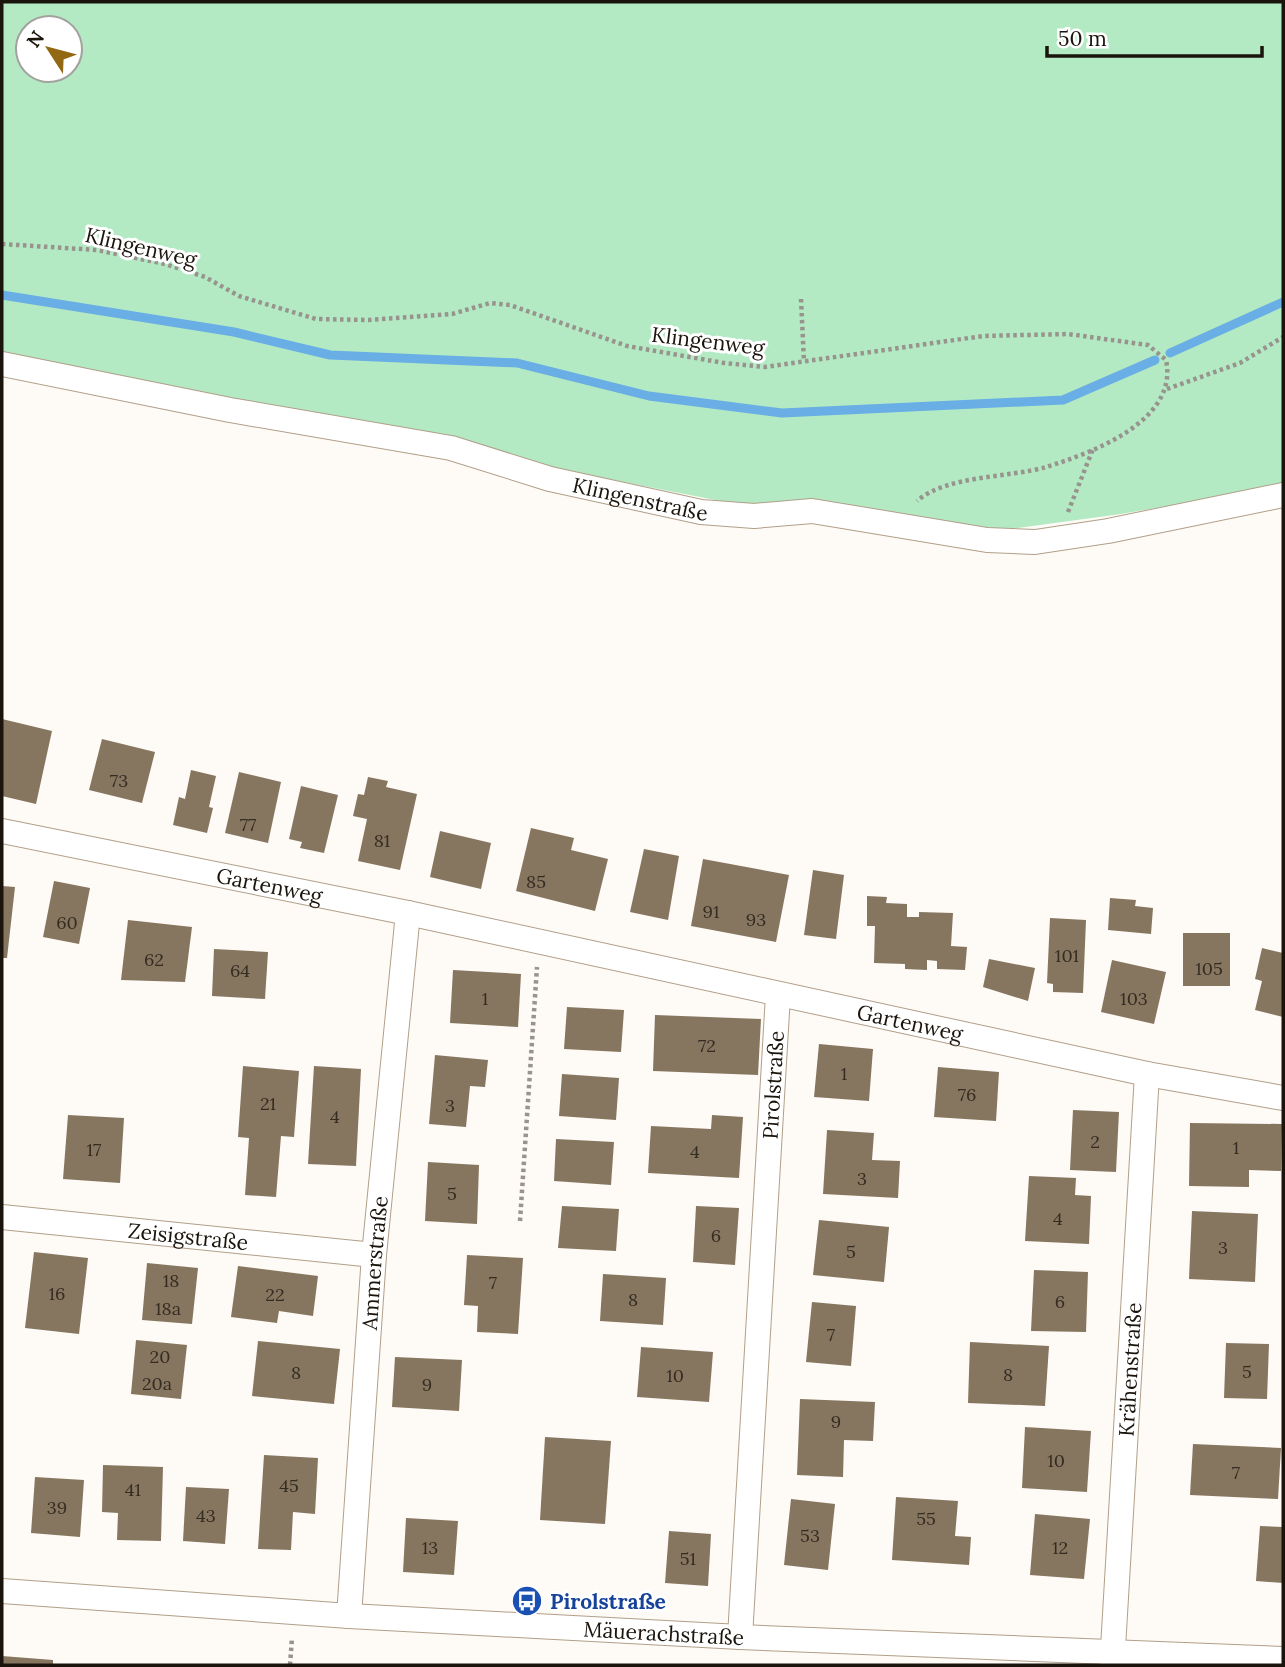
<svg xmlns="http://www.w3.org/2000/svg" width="1285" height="1667" font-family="Lora,serif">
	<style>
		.green { fill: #b3eac4; fill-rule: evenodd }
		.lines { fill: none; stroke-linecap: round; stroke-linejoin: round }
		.stream { stroke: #69aee4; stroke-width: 9 }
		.building { fill: #867660 }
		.street-casing { stroke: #b19f89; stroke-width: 26 }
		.path { stroke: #98938d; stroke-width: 4.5; stroke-dasharray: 3.5 3.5; stroke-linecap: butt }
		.street { stroke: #fff; stroke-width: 24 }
		.labels { text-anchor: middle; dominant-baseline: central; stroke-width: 6; stroke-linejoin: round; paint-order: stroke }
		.number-label { font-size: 18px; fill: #352c21 }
		.street-label { font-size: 21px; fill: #1a140c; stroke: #fff }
		.transit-label { font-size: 21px; font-weight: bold; fill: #164399; stroke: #fff; text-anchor: start }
	</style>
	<rect width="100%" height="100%" fill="#fefaf5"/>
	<path class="green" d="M 2,2 L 1283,2 L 1283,486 L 1121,514 L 988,532 L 849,526 L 2,361 ZM 28,28 L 70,28 L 70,70 L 28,70 Z"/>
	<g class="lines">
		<g class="stream">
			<polyline points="2,295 234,332 330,355 517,363 649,396 782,413 1063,400 1155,360"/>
			<polyline points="1170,353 1283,302"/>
		</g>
	</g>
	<g class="building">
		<polygon points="2,719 52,731 36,804 2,796"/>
		<polygon points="102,739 155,752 142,803 89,790"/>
		<polygon points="191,770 216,776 209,807 213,808 207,833 173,825 179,797 185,799"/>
		<polygon points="239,772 281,782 268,843 225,833"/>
		<polygon points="368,777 388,781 386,787 417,794 400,870 358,861 367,819 353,816 358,794 364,795"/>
		<polygon points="301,786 338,795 324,853 300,848 302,842 289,839"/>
		<polygon points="531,828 574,838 571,850 608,859 595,911 516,891"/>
		<polygon points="440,831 491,843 481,889 430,877"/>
		<polygon points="644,849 679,856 668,920 630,912"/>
		<polygon points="703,859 789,875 776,942 691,926"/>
		<polygon points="813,870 844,875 836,939 804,935"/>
		<polygon points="54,881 90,888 79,944 43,937"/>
		<polygon points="2,886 15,887 7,958 2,958"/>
		<polygon points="867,896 887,897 886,903 907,904 907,917 919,917 919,912 953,913 951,946 967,947 965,970 937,969 937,961 927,960 927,970 905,969 905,964 874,963 875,926 867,926"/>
		<polygon points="1110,898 1136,900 1135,906 1153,908 1151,934 1108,930"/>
		<polygon points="1050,918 1086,920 1083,993 1053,992 1053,984 1047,983"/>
		<polygon points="128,920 192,927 185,982 121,980"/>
		<rect x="1183" y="933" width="47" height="53"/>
		<polygon points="1262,948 1283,953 1283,1017 1255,1010 1262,981 1255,979"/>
		<polygon points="214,949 268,952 265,999 212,996"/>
		<polygon points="989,959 1035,968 1028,1001 983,987"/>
		<polygon points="1112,960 1166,972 1154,1024 1101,1012"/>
		<polygon points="453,970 521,974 518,1027 450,1023"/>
		<polygon points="567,1007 624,1010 621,1052 564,1049"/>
		<polygon points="655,1015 761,1019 758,1075 653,1071"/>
		<polygon points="819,1044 873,1049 869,1101 814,1097"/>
		<polygon points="435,1055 488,1060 485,1087 470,1086 466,1127 429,1124"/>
		<polygon points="243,1066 299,1071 294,1137 281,1136 276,1197 245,1195 249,1138 238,1137"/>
		<polygon points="314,1066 361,1069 356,1166 308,1164"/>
		<polygon points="938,1067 999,1072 996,1121 934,1117"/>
		<polygon points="562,1074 619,1078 616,1120 559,1116"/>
		<polygon points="1073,1110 1119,1112 1116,1172 1070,1170"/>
		<polygon points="68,1115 124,1118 120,1183 63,1179"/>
		<polygon points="712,1115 743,1117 739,1178 648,1173 651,1126 711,1129"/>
		<polygon points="1190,1123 1282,1124 1281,1171 1249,1170 1249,1187 1189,1186"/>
		<polygon points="827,1130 874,1133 872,1160 900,1161 898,1198 823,1194"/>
		<polygon points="556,1139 614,1142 611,1185 554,1181"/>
		<polygon points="428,1162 479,1165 477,1224 425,1221"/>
		<polygon points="1029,1176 1076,1178 1075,1195 1091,1196 1089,1244 1025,1241"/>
		<polygon points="562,1206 619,1209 616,1251 558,1248"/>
		<polygon points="696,1206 739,1208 735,1265 693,1262"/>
		<polygon points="1192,1211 1258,1214 1255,1282 1189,1279"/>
		<polygon points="819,1220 889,1227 884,1282 813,1275"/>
		<polygon points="34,1252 88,1258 79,1334 25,1328"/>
		<polygon points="467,1255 523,1258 518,1334 477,1332 478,1306 464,1305"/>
		<polygon points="147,1263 198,1268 192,1324 142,1320"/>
		<polygon points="238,1266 318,1276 313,1316 279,1311 277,1323 231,1317"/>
		<polygon points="1034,1270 1088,1272 1086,1332 1031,1331"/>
		<polygon points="603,1274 666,1278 663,1325 600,1321"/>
		<polygon points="812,1302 856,1306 851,1366 806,1362"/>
		<polygon points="136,1340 187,1345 181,1399 131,1394"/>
		<polygon points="258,1341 340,1349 334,1404 252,1396"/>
		<polygon points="970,1342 1049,1346 1045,1406 968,1403"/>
		<polygon points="1226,1343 1269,1344 1267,1399 1224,1398"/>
		<polygon points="641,1347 713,1352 709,1402 637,1397"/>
		<polygon points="395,1357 462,1360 459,1411 392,1407"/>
		<polygon points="800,1399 875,1402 873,1441 844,1440 843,1477 797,1475"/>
		<polygon points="1025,1427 1091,1431 1087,1492 1022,1488"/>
		<polygon points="545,1437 611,1441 605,1524 540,1520"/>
		<polygon points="1193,1444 1281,1448 1278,1499 1190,1495"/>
		<polygon points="264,1455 318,1458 315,1514 293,1512 291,1550 258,1549"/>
		<polygon points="103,1465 163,1467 161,1541 117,1540 118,1513 102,1512"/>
		<polygon points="35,1477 84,1480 80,1537 31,1533"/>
		<polygon points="186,1487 229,1489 225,1544 183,1541"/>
		<polygon points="896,1497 958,1501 955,1536 971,1537 969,1565 892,1560"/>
		<polygon points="791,1499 835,1504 828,1570 784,1565"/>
		<polygon points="1035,1514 1090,1519 1084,1579 1030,1575"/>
		<polygon points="406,1518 458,1521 454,1575 403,1572"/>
		<polygon points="1260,1526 1283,1527 1283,1583 1256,1581"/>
		<polygon points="669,1531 711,1534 708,1586 665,1583"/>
		<polygon points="2,1656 53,1660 53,1665 2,1665"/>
	</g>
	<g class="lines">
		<g class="street-casing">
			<g id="street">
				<path id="s1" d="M 2,364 L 230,410 L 451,448 L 550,479 L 701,512 L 754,516 L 812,511 L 987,540 L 1035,542 L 1108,531 L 1283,495"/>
				<path id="s2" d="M 2,831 L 408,913 L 1147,1074 L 1283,1098"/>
				<path id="s3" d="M 2,1217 L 374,1255"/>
				<path id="s4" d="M 2,1591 L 349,1616 L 740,1637 L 1283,1659"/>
				<path id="s5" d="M 349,1616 L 374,1255 L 408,913"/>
				<path id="s6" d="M 740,1637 L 778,995"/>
				<path id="s7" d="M 1112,1665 L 1147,1074"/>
			</g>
		</g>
		<g class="path">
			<path d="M 2,244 L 97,250 L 165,264 L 205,277 L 239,296 L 316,319 L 369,320 L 452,314 L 490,303 L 510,305 L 627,346 L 724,363 L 765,367 L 983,336 L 1068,334 L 1148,345 L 1166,360 C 1179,421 1092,453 1046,467 C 1008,478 947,475 917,501"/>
			<polyline points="801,299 804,362"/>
			<polyline points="1167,389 1240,363 1283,337"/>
			<polyline points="1068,512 1093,449"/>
			<polyline points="520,1221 537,967"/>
			<polyline points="290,1665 292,1638"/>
		</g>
		<use href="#street" class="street"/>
	</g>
	<defs>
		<g id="bus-disc" transform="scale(1.575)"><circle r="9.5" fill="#1a4fb4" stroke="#fff"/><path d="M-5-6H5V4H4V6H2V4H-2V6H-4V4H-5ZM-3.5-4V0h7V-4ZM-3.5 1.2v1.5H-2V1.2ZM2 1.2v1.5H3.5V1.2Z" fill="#fff"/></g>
	</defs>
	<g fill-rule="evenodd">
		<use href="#bus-disc" x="527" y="1601"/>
	</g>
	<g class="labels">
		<g class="number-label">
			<text x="119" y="780">73</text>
			<text x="248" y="824">77</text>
			<text x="382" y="840">81</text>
			<text x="536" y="881">85</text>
			<text x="711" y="911">91</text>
			<text x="756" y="919">93</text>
			<text x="67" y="922">60</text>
			<text x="1067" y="955">101</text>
			<text x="154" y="959">62</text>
			<text x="1209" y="968">105</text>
			<text x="240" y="970">64</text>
			<text x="485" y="998">1</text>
			<text x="1134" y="998">103</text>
			<text x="707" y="1045">72</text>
			<text x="844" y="1073">1</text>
			<text x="967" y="1094">76</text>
			<text x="268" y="1103">21</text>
			<text x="450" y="1105">3</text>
			<text x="335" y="1116">4</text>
			<text x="1095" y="1141">2</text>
			<text x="1236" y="1147">1</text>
			<text x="94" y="1149">17</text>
			<text x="695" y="1151">4</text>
			<text x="862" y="1178">3</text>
			<text x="452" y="1193">5</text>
			<text x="1058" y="1218">4</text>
			<text x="716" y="1235">6</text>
			<text x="1223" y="1247">3</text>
			<text x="851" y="1251">5</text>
			<text x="171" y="1280">18</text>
			<text x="493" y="1282">7</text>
			<text x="57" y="1293">16</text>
			<text x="275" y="1294">22</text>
			<text x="633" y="1299">8</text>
			<text x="1060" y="1301">6</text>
			<text x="168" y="1308">18a</text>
			<text x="831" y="1334">7</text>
			<text x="160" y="1356">20</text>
			<text x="1247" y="1371">5</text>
			<text x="296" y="1372">8</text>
			<text x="1008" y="1374">8</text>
			<text x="675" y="1375">10</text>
			<text x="157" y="1383">20a</text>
			<text x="427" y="1384">9</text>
			<text x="836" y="1421">9</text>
			<text x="1056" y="1460">10</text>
			<text x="1236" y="1472">7</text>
			<text x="289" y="1485">45</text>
			<text x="133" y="1489">41</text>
			<text x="57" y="1507">39</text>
			<text x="206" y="1515">43</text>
			<text x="926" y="1518">55</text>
			<text x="810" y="1535">53</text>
			<text x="430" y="1547">13</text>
			<text x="1060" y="1547">12</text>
			<text x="688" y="1558">51</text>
		</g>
		<g class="street-label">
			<text transform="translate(141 247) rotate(13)">Klingenweg</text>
			<text transform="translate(708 341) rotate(7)">Klingenweg</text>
			<text stroke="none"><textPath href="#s1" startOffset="653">Klingenstraße</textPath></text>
			<text stroke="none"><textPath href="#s2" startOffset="273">Gartenweg</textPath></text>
			<text stroke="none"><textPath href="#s2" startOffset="928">Gartenweg</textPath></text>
			<text stroke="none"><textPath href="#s6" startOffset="553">Pirolstraße</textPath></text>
			<text stroke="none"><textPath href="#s3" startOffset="187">Zeisigstraße</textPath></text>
			<text stroke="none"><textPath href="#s5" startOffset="354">Ammerstraße</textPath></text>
			<text stroke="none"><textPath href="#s7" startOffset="296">Krähenstraße</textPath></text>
			<text stroke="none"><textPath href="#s4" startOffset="663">Mäuerachstraße</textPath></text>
		</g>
		<g class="transit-label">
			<text x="550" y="1601">Pirolstraße</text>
		</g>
	</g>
	<rect width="1285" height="1667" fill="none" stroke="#1a140c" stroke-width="7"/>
	<g transform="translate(49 49) rotate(306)"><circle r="33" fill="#ffffff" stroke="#a3a19e" stroke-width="2"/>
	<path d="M0-5L12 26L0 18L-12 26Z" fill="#926912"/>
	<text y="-10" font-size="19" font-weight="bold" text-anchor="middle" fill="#1a140c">N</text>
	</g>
	<path d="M1047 46v10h215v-10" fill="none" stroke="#1a140c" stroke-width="3.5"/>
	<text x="1058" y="46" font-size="21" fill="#1a140c" stroke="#ffffff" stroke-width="5" paint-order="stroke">50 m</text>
</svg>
